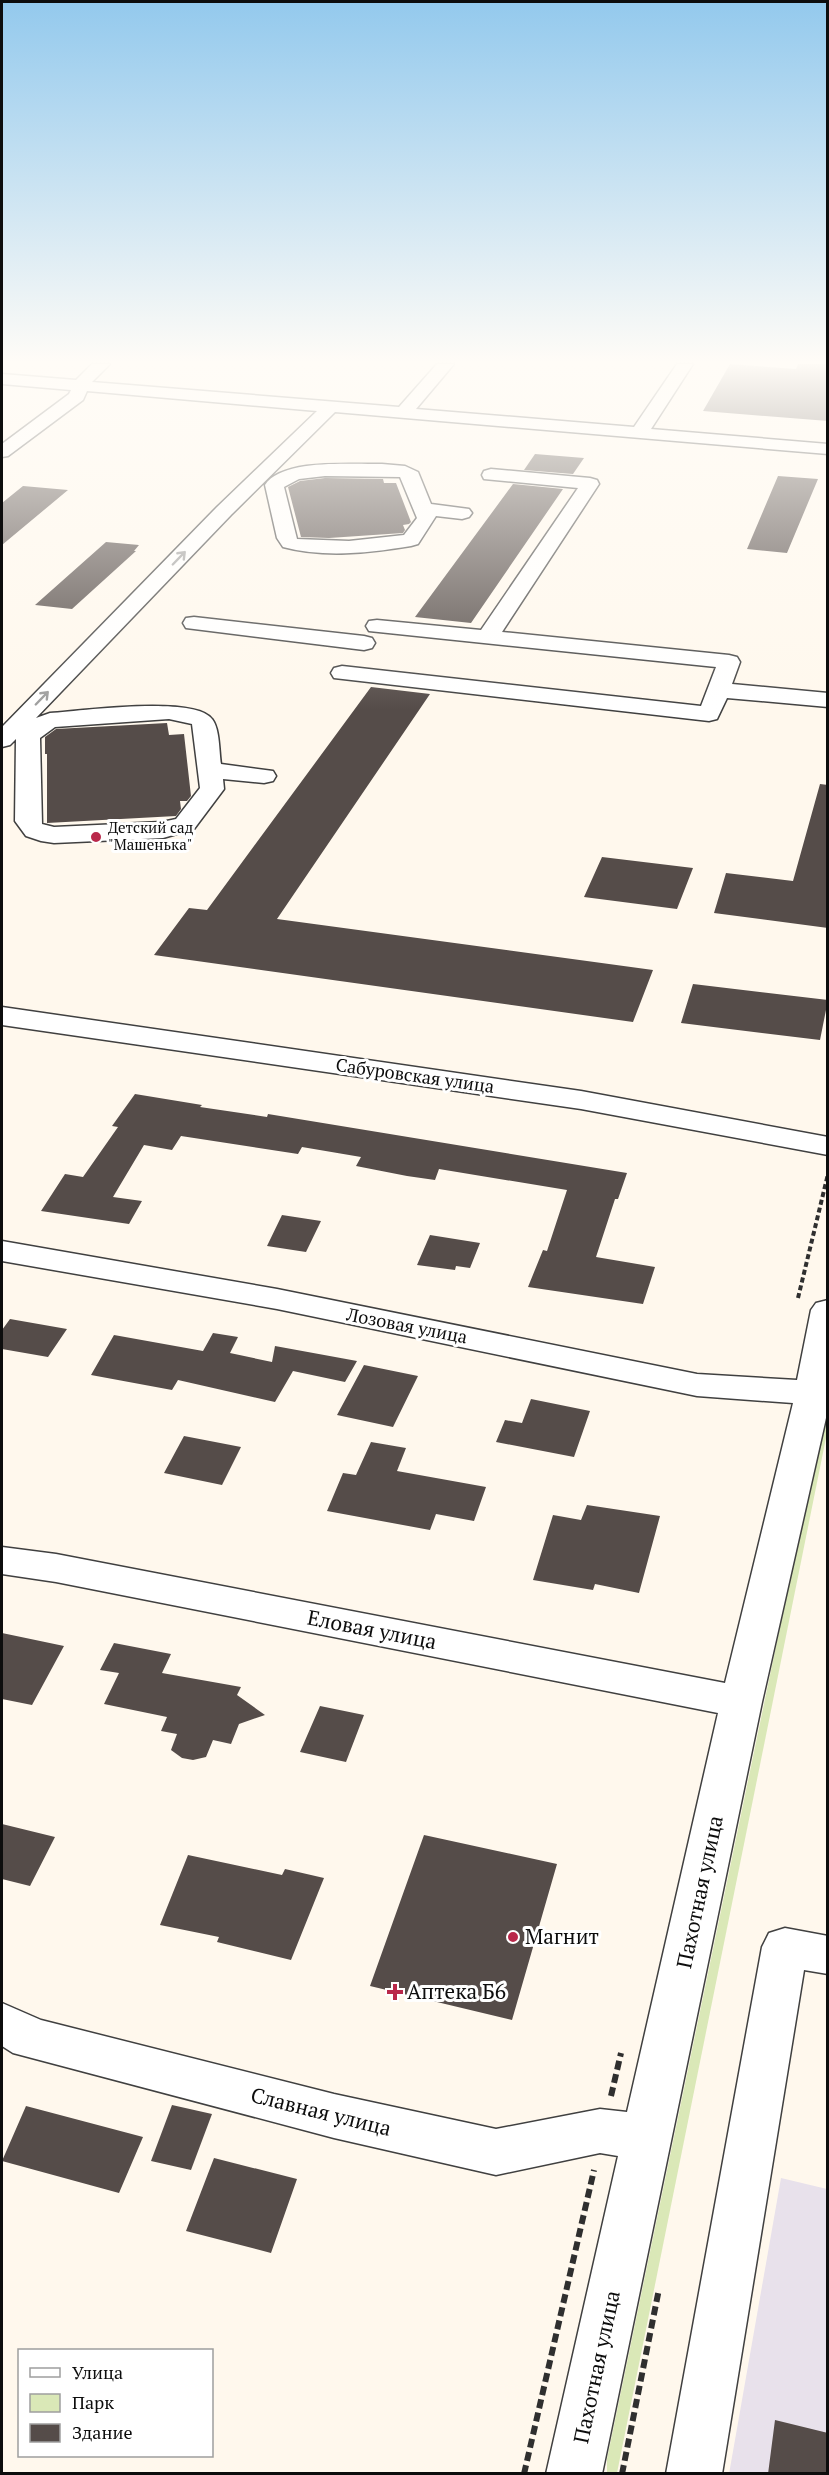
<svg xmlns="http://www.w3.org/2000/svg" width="829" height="2475" viewBox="0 0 829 2475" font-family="'PT Serif',serif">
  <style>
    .industrial { fill: #e8e1eb }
    .green { fill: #dae8b7 }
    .building { fill: #554c49 }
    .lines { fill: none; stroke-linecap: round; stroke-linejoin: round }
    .minor-casing { stroke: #404040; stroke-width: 3 }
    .path-far1 { stroke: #2f2f2f; stroke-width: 4; stroke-dasharray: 5 3; stroke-linecap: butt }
    .path { stroke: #2f2f2f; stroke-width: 6; stroke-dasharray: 9 4.5; stroke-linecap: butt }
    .minor { fill: #fff; fill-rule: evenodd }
    .oneway { stroke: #9e9e9e }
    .poi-dot { fill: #b9284a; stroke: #fff; stroke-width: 2 }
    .labels { text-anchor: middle; stroke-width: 6; stroke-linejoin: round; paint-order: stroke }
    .far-poi-label { font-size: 15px; fill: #0d0d0d; stroke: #fff; text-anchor: start }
    .street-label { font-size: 18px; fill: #0d0d0d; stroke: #fff }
    .near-street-label { font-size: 21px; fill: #0d0d0d; stroke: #fff }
    .near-poi-label { font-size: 21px; fill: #0d0d0d; stroke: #fff; text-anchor: start }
  </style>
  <rect width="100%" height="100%" fill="#fff8ed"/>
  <path class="industrial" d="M781 2178 827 2189V2473L729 2474Z"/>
  <path class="green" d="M827 1401V1433L617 2473H607V2459Z"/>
  <path class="building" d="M730 364 796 369 798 364H828V421L703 411Z
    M535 454 584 458 573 474 524 470Z
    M778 476 818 479 787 553 747 549Z
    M325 478 383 479 384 483H396L411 522 409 524 403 525 405 530 403 533 329 538 301 537 288 487 300 481Z
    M513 484 563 489 471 623 415 617Z
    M23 486 68 490 2 545V503Z
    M106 542 139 545 134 551H136L72 609 35 605Z
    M371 687 430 694 277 919 653 970 633 1022 154 955 189 908 207 910Z
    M167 723 169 735 184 734 191 796 187 801H180L181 809 176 816 47 823V754H45V737L56 729Z
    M820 784 828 785V928L714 913 726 873 793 881Z
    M602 857 693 868 677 909 584 897Z
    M693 984 828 1000 820 1040 681 1023Z
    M135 1094 202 1105 200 1107 267 1117 268 1114 627 1173 618 1199H615L596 1257 655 1267 643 1304 528 1287 543 1250 547 1251 567 1190 439 1169 435 1180 407 1176 356 1166 361 1157 302 1147 298 1154 181 1136 172 1150 144 1145 113 1197 142 1201 129 1224 41 1211 65 1174 83 1177 118 1127 112 1126Z
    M282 1215 321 1221 306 1252 267 1246Z
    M430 1235 480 1243 470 1268 456 1266 455 1270 417 1265Z
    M10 1319 67 1329 48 1357 2 1349V1330Z
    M213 1333 238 1337 230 1353 272 1362 275 1346 357 1361 345 1382 293 1371 275 1402 178 1380 172 1390 91 1375 114 1335 203 1351Z
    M364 1365 418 1376 393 1427 337 1415Z
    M531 1399 590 1411 574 1457 496 1442 505 1420 522 1423Z
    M184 1436 241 1447 222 1485 164 1473Z
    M371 1442 406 1448 397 1471 486 1487 474 1521 436 1514 430 1530 327 1511 343 1473 356 1475Z
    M587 1505 660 1516 639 1593 595 1584 593 1590 533 1580 553 1515 581 1520Z
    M2 1633 64 1646 32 1705 2 1699Z
    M114 1643 171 1654 162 1673 241 1687 237 1695 265 1715 239 1724 231 1744 213 1740 206 1757 193 1760 182 1758 171 1750 177 1734 161 1731 167 1717 104 1704 119 1673 100 1670Z
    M320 1706 364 1715 346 1762 300 1752Z
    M2 1824 55 1837 30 1886 2 1879Z
    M424 1835 557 1864 512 2020 370 1986Z
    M188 1855 282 1875 285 1869 324 1878 291 1960 217 1942 219 1937 160 1925Z
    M172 2105 212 2114 191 2170 151 2161Z
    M26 2106 143 2137 119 2193 2 2161Z
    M214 2158 297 2179 271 2253 186 2231Z
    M775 2420 828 2433V2474H768Z"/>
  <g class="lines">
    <defs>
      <path id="minor" d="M92 364H110L92 382 399 407 437 364H454L416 409 634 427 677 364H693L651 429 828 444V454L335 412 231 515 36 718 50 713C80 711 195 695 212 719 220 729 219 752 221 764L273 771 276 776 273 781 264 783 223 779 224 789 194 829 163 838 54 843 41 841 26 836 15 821 16 739 10 745 2 747V727L217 507 317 411 87 391 83 400 8 456 2 457V444L69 394 71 390 2 384V374L76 380ZM169 719 192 724 200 788 176 819 162 822 54 827 42 824 40 738 55 727Z
        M382 464 405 466 418 472 431 504 469 509 472 513 469 517 462 519 436 516 418 544 411 546C369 553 324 558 283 547L277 538 265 485C283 458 352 465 382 464ZM325 476 400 477 417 518 404 535 349 541 297 539 284 487 299 479Z
        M491 469 590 478 597 480 599 484 502 632 729 655 737 657 740 662 732 684 828 693V707L727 698 717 719 709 721 334 678 331 673 334 668 342 666 701 706 716 667 369 631 366 626 369 621 377 620 481 630 578 488 484 479 482 475 484 471Z
        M194 617 364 636 372 638 375 643 372 648 364 650 186 628 183 623 186 618Z
        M2 1007 581 1091 828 1137V1155L581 1109 2 1025Z
        M2 1241 277 1289 697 1374 797 1380 811 1310 816 1303 828 1300V1409L762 1702 602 2474H546L618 2156 600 2153 496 2175 334 2138 13 2053 2 2046V2003L41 2020 334 2094 496 2129 600 2109 627 2112 718 1713 56 1582 2 1574V1547L56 1554 725 1683 793 1403 697 1396 277 1309 2 1261Z
        M785 1928 828 1936V1974L804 1970 722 2474H666L762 1947 769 1933Z"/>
    </defs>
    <use href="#minor" class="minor-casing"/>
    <path class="path-far1" d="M798 1298 828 1174"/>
    <path class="path" d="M611 2096 621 2053
      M524 2474 594 2170
      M622 2474 659 2289"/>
    <use href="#minor" class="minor"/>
  </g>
  <defs><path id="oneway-shaft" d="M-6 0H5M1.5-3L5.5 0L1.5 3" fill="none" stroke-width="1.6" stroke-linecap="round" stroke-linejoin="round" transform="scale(1.5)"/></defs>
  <g class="oneway">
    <use href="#oneway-shaft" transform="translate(179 558) rotate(-46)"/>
    <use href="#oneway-shaft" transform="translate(42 698) rotate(-46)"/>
  </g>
  <linearGradient id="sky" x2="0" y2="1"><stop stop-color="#93c9ed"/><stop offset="0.51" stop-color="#fffcf7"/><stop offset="1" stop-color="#fffcf7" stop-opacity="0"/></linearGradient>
  <rect width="829" height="710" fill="url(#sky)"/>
  <g class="poi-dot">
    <circle cx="96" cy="837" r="6"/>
    <circle cx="513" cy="1937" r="6"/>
    <path d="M392 1983h6v6h6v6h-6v6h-6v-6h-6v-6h6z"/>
  </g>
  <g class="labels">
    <g class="far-poi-label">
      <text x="108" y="833">Детский сад<tspan x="108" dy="17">"Машенька"</tspan></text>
    </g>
    <g class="street-label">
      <text transform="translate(415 1076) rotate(8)" y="6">Сабуровская улица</text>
      <text transform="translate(407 1326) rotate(11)" y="6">Лозовая улица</text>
    </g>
    <g class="near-street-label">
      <text transform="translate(372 1630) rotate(11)" y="7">Еловая улица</text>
      <text transform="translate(700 1892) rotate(-78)" y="7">Пахотная улица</text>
      <text transform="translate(321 2112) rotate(14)" y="7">Славная улица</text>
      <text transform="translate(597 2367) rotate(-78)" y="7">Пахотная улица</text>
    </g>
    <g class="near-poi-label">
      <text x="525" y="1944">Магнит</text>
      <text x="407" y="1999">Аптека Б6</text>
    </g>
  </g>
  <rect width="829" height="2475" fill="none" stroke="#0d0d0d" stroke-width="6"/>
  <rect x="18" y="2349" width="195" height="108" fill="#ffffff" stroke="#9e9e9e" stroke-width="1.5"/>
  <rect x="30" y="2368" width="30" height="9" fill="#ffffff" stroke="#9e9e9e" stroke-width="1.5"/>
  <text x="72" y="2379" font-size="18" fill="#0d0d0d">Улица</text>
  <rect x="30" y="2394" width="30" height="18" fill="#dae8b7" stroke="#9e9e9e" stroke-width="1.5"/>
  <text x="72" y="2409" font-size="18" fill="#0d0d0d">Парк</text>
  <rect x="30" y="2424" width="30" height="18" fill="#554c49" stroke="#9e9e9e" stroke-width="1.5"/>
  <text x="72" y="2439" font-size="18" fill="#0d0d0d">Здание</text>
</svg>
